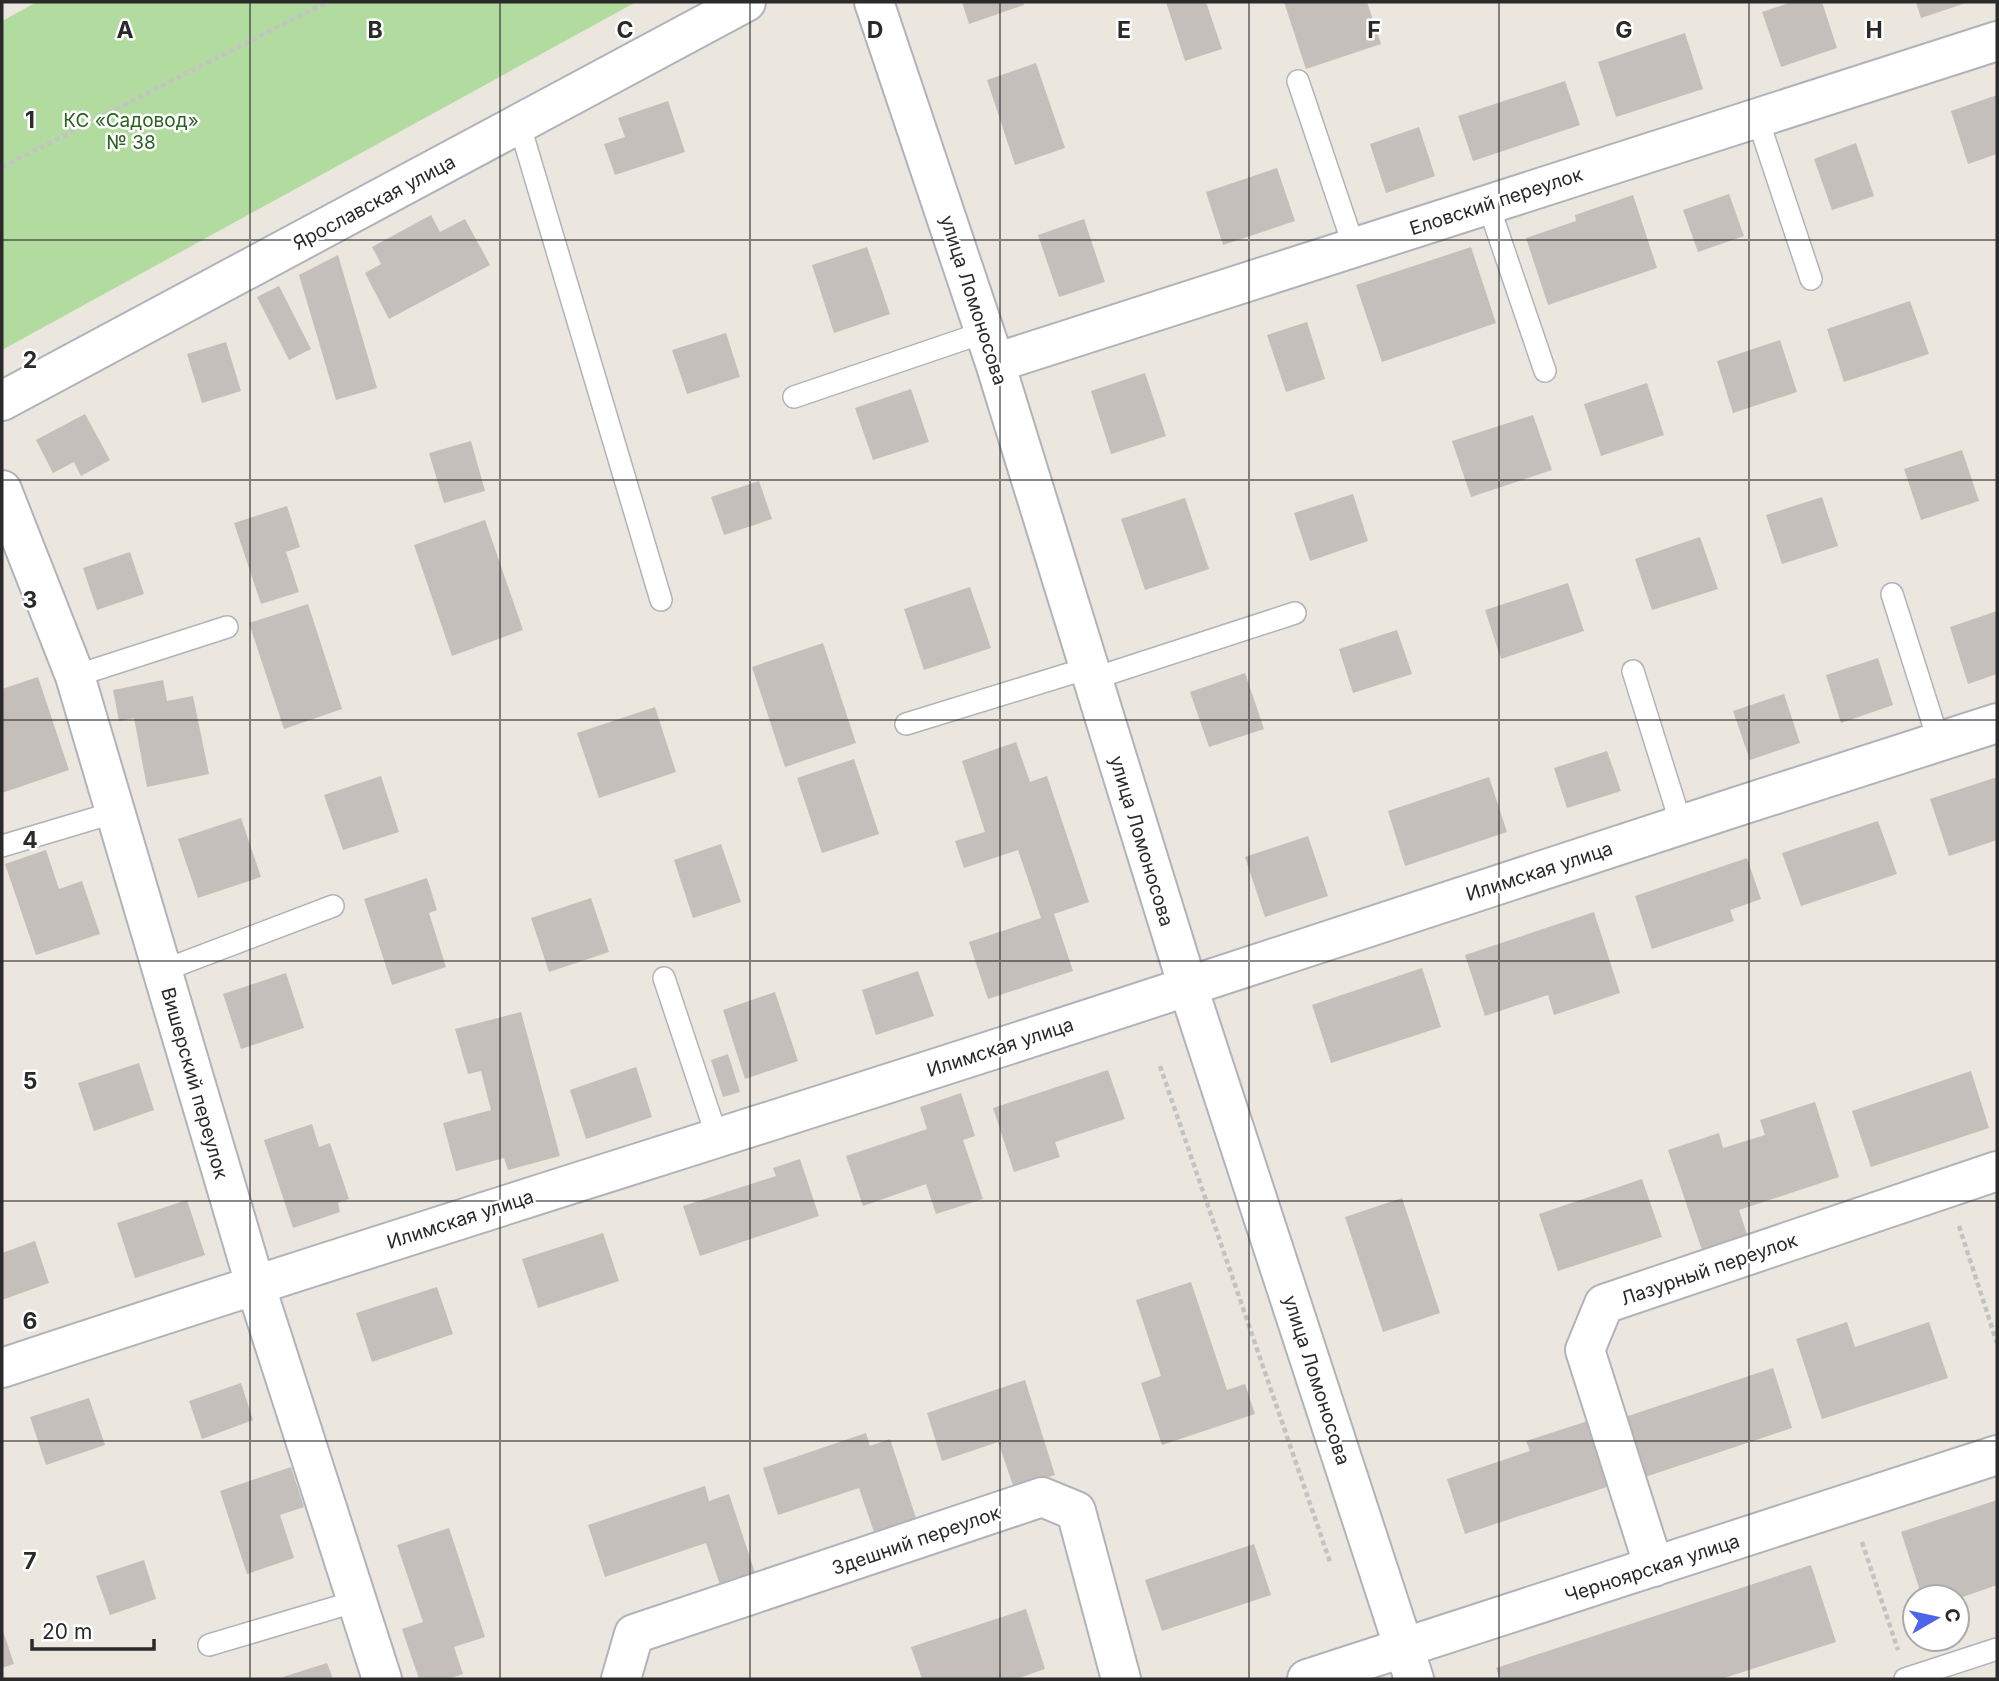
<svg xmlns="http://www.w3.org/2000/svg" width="1999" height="1681" viewBox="0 0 1999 1681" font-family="Inter,sans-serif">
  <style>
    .green { fill: #b2dc9f }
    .building { fill: #c4bfba }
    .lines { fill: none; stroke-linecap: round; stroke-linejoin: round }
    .service-casing { stroke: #b1b3bc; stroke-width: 24 }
    .minor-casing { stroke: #b1b3bc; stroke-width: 42 }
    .path { stroke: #c3c3c3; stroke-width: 4.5; stroke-dasharray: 5 3.5; stroke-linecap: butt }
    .service { stroke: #fff; stroke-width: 21 }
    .minor { stroke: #fff; stroke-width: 38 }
    .grid { fill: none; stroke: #2a2a2a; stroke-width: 2; stroke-opacity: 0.55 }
    .labels { text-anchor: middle; stroke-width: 5; stroke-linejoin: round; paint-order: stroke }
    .park-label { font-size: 19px; fill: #2c6121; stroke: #fff }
    .street-label { font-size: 19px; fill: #2a2a2a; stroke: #fff }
    .grid-label { font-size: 23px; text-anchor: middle; font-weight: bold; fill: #2a2a2a; stroke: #fff; stroke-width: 5; stroke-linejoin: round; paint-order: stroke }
  </style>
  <rect width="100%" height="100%" fill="#ebe6de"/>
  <path class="green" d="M37 2H636L2 350V21Z"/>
  <path class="building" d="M962 2H1023L1024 5 969 24Z
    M1166 2H1206L1222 49 1185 61Z
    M1284 2H1367L1381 44 1306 69Z
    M1792 2H1822L1837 48 1781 67 1762 12Z
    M1916 2H1969L1921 18Z
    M1685 33 1703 89 1616 117 1598 62Z
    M1036 63 1065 148 1015 165 987 80Z
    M1565 81 1580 125 1473 161 1458 116Z
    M1997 95V154L1968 164 1951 111Z
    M668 101 685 152 615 175 604 144 625 137 618 118Z
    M1419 127 1435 176 1386 193 1370 144Z
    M1856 143 1874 196 1832 210 1814 159Z
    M1277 168 1295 221 1223 245 1206 192Z
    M1729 194 1744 236 1698 252 1683 210Z
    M1633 195 1657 268 1548 305 1526 238 1576 221 1575 215Z
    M431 215 440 232 465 219 490 265 389 319 365 273 381 264 372 247Z
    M1084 219 1105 282 1059 297 1038 235Z
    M867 247 890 314 834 333 812 265Z
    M1471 247 1496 323 1382 362 1356 285Z
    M338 255 377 388 336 400 299 275Z
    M279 286 311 349 289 360 257 297Z
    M1910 301 1929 354 1844 382 1827 329Z
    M1307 322 1325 379 1286 392 1267 335Z
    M726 333 740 377 687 394 672 350Z
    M1780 340 1797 392 1733 413 1717 361Z
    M226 342 241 391 202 403 187 354Z
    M1145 373 1166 436 1111 454 1091 391Z
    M1647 383 1664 435 1601 456 1584 404Z
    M911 389 929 442 873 460 855 408Z
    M85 414 110 460 81 476 74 462 53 473 36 440Z
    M1533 415 1552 470 1471 497 1452 441Z
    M471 441 485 491 444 503 429 453Z
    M1962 450 1979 501 1921 520 1904 469Z
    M759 481 772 519 724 535 711 497Z
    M1353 494 1368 541 1310 561 1294 513Z
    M1822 497 1838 546 1782 564 1766 515Z
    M1185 498 1209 569 1145 590 1121 519Z
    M287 506 300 547 286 552 299 592 261 604 234 523Z
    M485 520 523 630 452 656 414 545Z
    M1700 537 1718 589 1652 610 1635 559Z
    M130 552 144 594 97 610 83 568Z
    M1568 583 1584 631 1501 659 1485 610Z
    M970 587 991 648 924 670 904 609Z
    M308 604 342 709 284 729 249 623Z
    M1997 611V674L1968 684 1950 627Z
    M1397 630 1412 674 1353 693 1339 649Z
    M823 643 856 743 785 767 752 667Z
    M1878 658 1893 705 1841 723 1826 675Z
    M1245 673 1264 729 1209 747 1190 692Z
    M38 677 69 770 2 793V689Z
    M163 680 167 701 193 696 209 774 147 787 134 718 119 721 113 690Z
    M1784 694 1800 743 1750 760 1733 711Z
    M655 707 676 772 599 798 577 733Z
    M1016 742 1030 782 1047 776 1089 902 1054 914 1073 971 988 999 969 942 1041 918 1018 850 964 868 955 841 985 832 962 761Z
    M1607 751 1621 791 1567 808 1554 768Z
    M854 759 879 834 822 853 797 778Z
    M381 776 399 832 343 850 324 795Z
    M1489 777 1507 832 1405 866 1388 811Z
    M1997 777V840L1949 856 1930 799Z
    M241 818 261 877 198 898 178 839Z
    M1878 821 1897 874 1801 906 1782 853Z
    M1308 836 1328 896 1265 917 1245 857Z
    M721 844 741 902 693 918 674 860Z
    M46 850 59 889 82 881 100 934 36 955 5 864Z
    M1747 858 1761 899 1730 910 1734 921 1652 949 1635 896Z
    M427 878 437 910 429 913 446 967 392 985 364 899Z
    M591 898 609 952 549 972 531 918Z
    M1594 912 1620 993 1554 1015 1548 995 1485 1016 1465 955Z
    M1422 968 1441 1027 1331 1063 1312 1005Z
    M918 971 934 1016 876 1035 862 990Z
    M286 973 304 1028 241 1049 223 994Z
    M775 992 798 1061 745 1079 723 1010Z
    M521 1012 560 1156 508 1170 504 1158 456 1171 443 1123 491 1110 481 1071 468 1074 455 1029Z
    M728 1054 740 1092 723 1097 711 1060Z
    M139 1063 154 1110 94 1131 78 1083Z
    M636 1067 652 1117 586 1139 570 1090Z
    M1108 1070 1125 1119 1055 1142 1060 1157 1014 1172 993 1108Z
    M1971 1071 1989 1128 1871 1167 1852 1111Z
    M961 1093 975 1136 963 1140 983 1199 936 1214 926 1184 863 1206 846 1156 927 1129 920 1107Z
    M1815 1102 1839 1177 1739 1210 1749 1241 1704 1256 1668 1150 1719 1133 1723 1148 1765 1135 1760 1120Z
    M312 1124 319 1147 330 1143 349 1199 338 1203 340 1212 293 1228 264 1140Z
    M800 1159 819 1216 700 1256 683 1206 776 1176 773 1168Z
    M1642 1179 1662 1237 1558 1271 1539 1214Z
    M1402 1198 1440 1313 1383 1332 1345 1217Z
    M187 1200 205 1255 135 1278 117 1223Z
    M603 1233 619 1281 538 1308 522 1259Z
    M35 1241 49 1283 2 1300V1253Z
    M1191 1282 1227 1390 1245 1384 1255 1414 1162 1445 1141 1383 1161 1376 1136 1300Z
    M437 1287 453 1334 372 1362 356 1313Z
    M1847 1322 1855 1347 1929 1322 1948 1378 1822 1419 1796 1339Z
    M1773 1368 1792 1428 1645 1477 1625 1417Z
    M1025 1380 1055 1475 1014 1488 998 1442 942 1461 927 1413Z
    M241 1383 253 1420 202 1439 189 1401Z
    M89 1398 105 1445 46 1465 30 1417Z
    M1591 1420 1613 1485 1465 1534 1447 1479 1530 1451 1526 1441Z
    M866 1433 870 1446 890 1439 917 1521 875 1535 859 1488 778 1515 763 1468Z
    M291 1467 304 1507 280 1515 294 1558 247 1574 220 1491Z
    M705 1486 709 1501 729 1494 756 1576 721 1588 706 1543 605 1577 588 1525Z
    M1997 1500V1585L1957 1599 1922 1597 1901 1532Z
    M449 1528 485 1637 454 1647 463 1674 448 1679H419L402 1629 423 1622 397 1545Z
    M1254 1544 1271 1595 1162 1631 1145 1580Z
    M144 1560 156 1599 110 1615 96 1576Z
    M1811 1565 1836 1642 1721 1679H1500L1496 1668Z
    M1026 1609 1045 1669 1016 1679H922L911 1647Z
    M2 1628 14 1664 2 1668Z
    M327 1663 333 1679H284L283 1677Z"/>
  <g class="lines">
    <defs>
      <path id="service" d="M1298 81 1354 247
        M1757 117 1811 279
        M519 123 661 600
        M1488 204 1545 371
        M794 397 985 332
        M1892 594 1939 742
        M1633 671 1681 824
        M75 676 227 627
        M1092 679 1295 613
        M906 724 1088 668
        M2 846 116 812
        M162 971 333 906
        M664 978 717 1137
        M209 1645 357 1601
        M1905 1679 1997 1649"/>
      <path id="minor" d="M874 2 995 363 1188 987 1414 1679
        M995 363 1997 41
        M2 401 746 2
        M2 490 75 676 255 1284 382 1679
        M2 1368C395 1237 792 1117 1186 987 1456 899 1726 809 1997 723
        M1654 1567 1585 1350 1604 1304 1997 1171
        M621 1679 634 1634 1042 1497 1076 1511 1121 1679
        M1307 1679 1997 1455"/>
    </defs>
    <use href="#service" class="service-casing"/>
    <use href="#minor" class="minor-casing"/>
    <path class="path" d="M2 167 327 2
      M1160 1066 1330 1562
      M1959 1226 1997 1343
      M1862 1542 1898 1650"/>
    <use href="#service" class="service"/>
    <use href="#minor" class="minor"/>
  </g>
  <path class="grid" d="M250 2V1679M500 2V1679M750 2V1679M1000 2V1679M1249 2V1679M1499 2V1679M1749 2V1679M2 240H1997M2 480H1997M2 720H1997M2 961H1997M2 1201H1997M2 1441H1997"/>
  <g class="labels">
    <g class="park-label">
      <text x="131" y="127">КС «Садовод»<tspan x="131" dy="22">№ 38</tspan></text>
    </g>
    <g class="street-label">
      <text transform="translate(1496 201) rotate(-18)" y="7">Еловский переулок</text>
      <text transform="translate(374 202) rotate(-28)" y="7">Ярославская улица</text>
      <text transform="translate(974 300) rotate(72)" y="7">улица Ломоносова</text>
      <text transform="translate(1142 841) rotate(73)" y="7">улица Ломоносова</text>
      <text transform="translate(1539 871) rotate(-18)" y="7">Илимская улица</text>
      <text transform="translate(1000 1047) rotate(-18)" y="7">Илимская улица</text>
      <text transform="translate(195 1083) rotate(74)" y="7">Вишерский переулок</text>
      <text transform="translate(460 1219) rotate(-18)" y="7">Илимская улица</text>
      <text transform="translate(1709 1269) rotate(-19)" y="7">Лазурный переулок</text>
      <text transform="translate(1317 1380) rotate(72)" y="7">улица Ломоносова</text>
      <text transform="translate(916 1540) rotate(-19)" y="7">Здешний переулок</text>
      <text transform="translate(1652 1568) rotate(-18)" y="7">Черноярская улица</text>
    </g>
  </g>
  <g class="grid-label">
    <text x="125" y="38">A</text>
    <text x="375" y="38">B</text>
    <text x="625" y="38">C</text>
    <text x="875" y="38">D</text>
    <text x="1124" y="38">E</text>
    <text x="1374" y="38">F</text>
    <text x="1624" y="38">G</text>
    <text x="1874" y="38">H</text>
    <text x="30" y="128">1</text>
    <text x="30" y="368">2</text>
    <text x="30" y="608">3</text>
    <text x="30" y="848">4</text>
    <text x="30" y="1089">5</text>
    <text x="30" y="1329">6</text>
    <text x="30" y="1569">7</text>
  </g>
  <rect width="1999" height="1681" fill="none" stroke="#2a2a2a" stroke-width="7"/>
  <g transform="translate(1936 1618) rotate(81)"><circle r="33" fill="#ffffff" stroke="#aaaaaa" stroke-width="2"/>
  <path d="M0-5L12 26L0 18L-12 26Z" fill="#4d65e9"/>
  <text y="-10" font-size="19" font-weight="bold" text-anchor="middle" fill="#2a2a2a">С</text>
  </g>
  <path d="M32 1639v10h122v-10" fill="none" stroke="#2a2a2a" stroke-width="3.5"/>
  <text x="42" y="1639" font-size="21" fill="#2a2a2a" stroke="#ffffff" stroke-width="5" paint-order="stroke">20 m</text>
</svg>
